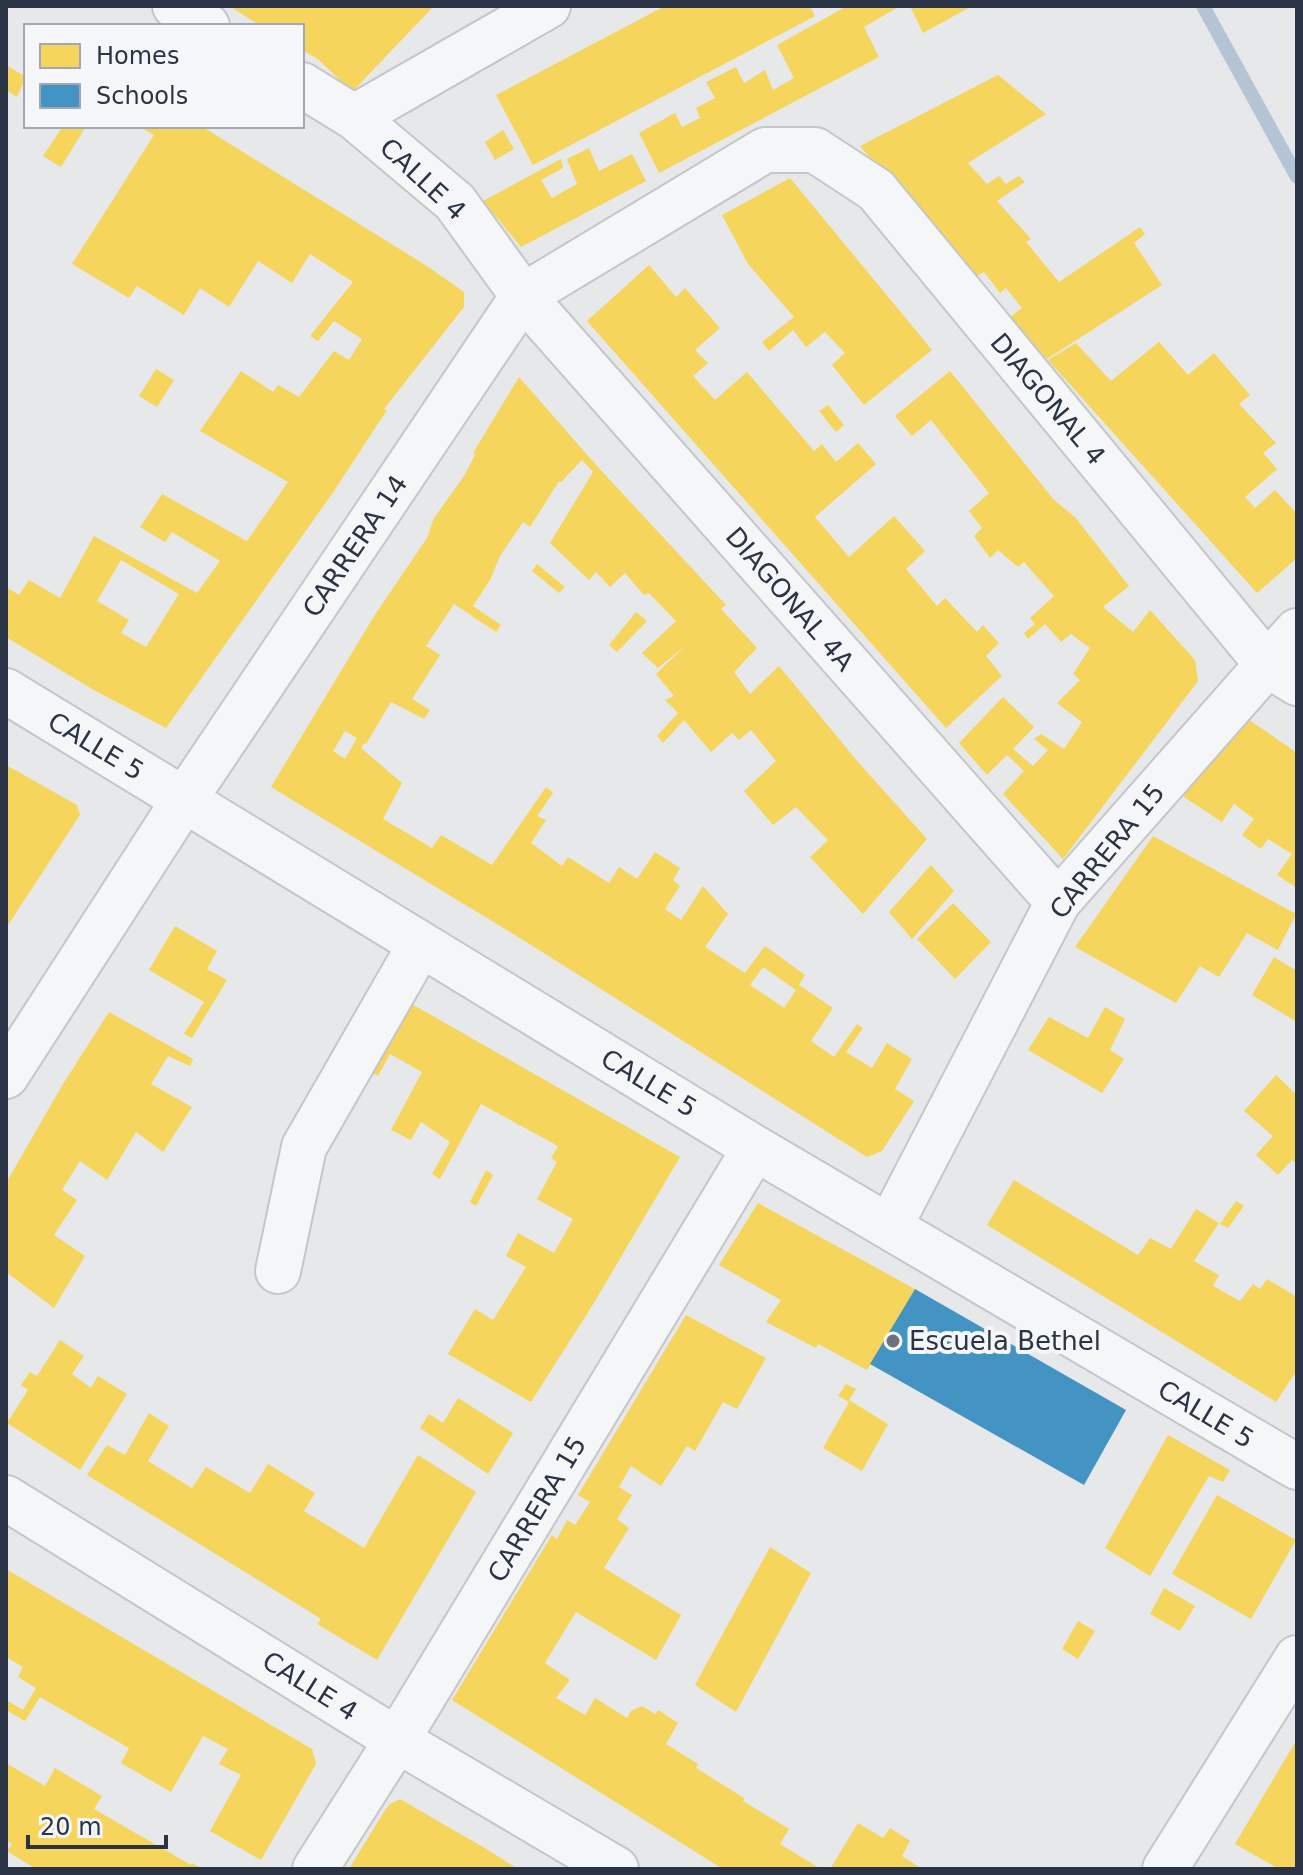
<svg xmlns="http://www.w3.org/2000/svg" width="1303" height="1875" viewBox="0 0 1303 1875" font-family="'DejaVu Sans',sans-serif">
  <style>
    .homes { fill: #f6d55c; fill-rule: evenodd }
    .schools { fill: #4393c3 }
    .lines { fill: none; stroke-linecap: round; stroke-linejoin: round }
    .stream { stroke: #b4c4d5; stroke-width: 14 }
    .minor-casing { stroke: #c4c6c8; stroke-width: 48 }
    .minor { stroke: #f5f6f7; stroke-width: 44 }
    .poi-dot { fill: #6c737f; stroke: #f4f6f9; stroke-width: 3 }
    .labels { text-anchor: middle; stroke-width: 8; stroke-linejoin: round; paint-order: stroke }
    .street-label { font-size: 26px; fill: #2b3445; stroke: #f4f6f9 }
    .poi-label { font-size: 26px; fill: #2b3445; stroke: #f4f6f9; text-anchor: start }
  </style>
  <rect width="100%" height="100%" fill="#e6e8ea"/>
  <path class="homes" d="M229 6H434L352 92 318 59 302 50V26H261Z
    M665 6H810L815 16 533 165 496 95Z
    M847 6H900L864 27 879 57 659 173 639 133 675 113 682 127 700 118 696 108 715 98 706 82 736 67 744 83 765 70 773 90 794 78 777 45Z
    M910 6H972L923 33Z
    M6 65 26 77 17 97 6 90Z
    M998 75 1046 114 968 163 987 184 999 176 1006 184 1019 176 1025 182 997 201 1031 239 1026 242 1059 282 1140 227 1145 234 1134 243 1162 285 1047 359 1010 317 1022 308 1006 288 1000 293 984 272 973 278 860 146Z
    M63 126H86L61 167 43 156Z
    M138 126H201L427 266 464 292V307L384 409 387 410 334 491 166 728 92 689 6 637V587L19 595 29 580 60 598 94 536 197 593 220 561 172 532 165 542 140 527 162 494 247 541 288 482 200 431 241 371 273 392 278 385 299 397 334 351 349 360 362 339 334 321 318 341 310 336 353 282 310 254 292 283 258 261 229 307 200 288 184 315 137 286 129 298 72 264 154 135ZM121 560 179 594 146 647 121 633 129 620 97 601Z
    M503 130 514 149 495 160 485 142Z
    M589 148 599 171 632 154 646 181 521 247 483 201 561 159 563 168 541 180 552 198 577 184 567 159Z
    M790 178 932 350 864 405 832 365 845 353 825 332 806 347 793 330 769 351 762 342 794 317 748 264 722 215Z
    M649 265 676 297 685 288 720 328 695 350 708 363 693 376 715 400 747 372 814 451 822 444 836 462 858 443 876 464 815 517 849 557 894 516 925 551 906 569 937 606 945 598 977 632 983 625 999 643 986 656 1002 676 946 728 587 321Z
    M1159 342 1188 375 1214 353 1250 395 1239 404 1276 443 1263 453 1277 469 1245 497 1255 508 1275 490 1297 514V558L1257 593 1048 360 1076 343 1111 381Z
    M156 369 174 380 157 407 139 396Z
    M950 371 1054 500 1075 517 1129 586 1103 607 1133 632 1150 610 1195 660 1198 681 1063 859 1003 794 1024 771 1007 755 987 775 959 743 1003 697 1034 727 1013 749 1033 766 1048 750 1034 739 1041 734 1064 749 1082 722 1057 703 1080 680 1073 674 1090 648 1071 634 1061 642 1045 624 1028 639 1024 633 1035 624 1030 618 1054 596 1024 562 1018 567 998 550 990 558 974 536 982 528 969 511 989 493 931 420 912 436 895 416Z
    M519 377 597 466 726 605 721 609 757 648 734 672 750 694 779 666 858 762 927 839 863 914 810 857 828 840 796 807 773 825 744 791 776 761 751 730 739 740 732 733 711 752 684 720 663 743 657 736 678 713 665 700 674 696 656 674 685 646 658 668 642 653 676 621 649 593 644 595 625 573 610 587 596 572 589 580 550 543 593 472 582 460 561 482 559 481 530 527 523 522 500 556 490 580 473 606 501 625 496 632 454 604 426 646 440 655 412 699 430 710 424 719 391 702 366 744 364 743 361 748 402 783 383 819 432 848 441 835 492 865 546 787 553 793 537 816 546 820 531 843 562 866 568 857 609 883 619 867 637 879 655 852 680 868 673 880 680 886 665 909 681 920 703 886 728 914 705 947 745 973 765 946 805 975 799 985 833 1008 811 1041 834 1057 857 1024 863 1028 846 1052 872 1068 887 1043 912 1059 895 1089 914 1101 882 1151 867 1157 528 943 271 787 376 613 427 538 434 518 464 476 475 455 473 453ZM345 731 357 738 345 759 333 751ZM763 967 796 990 784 1008 750 985Z
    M828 405 844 425 836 432 819 411Z
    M537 564 565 587 559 593 532 571Z
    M636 612 647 621 617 652 609 645Z
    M1238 712 1297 753V888L1277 875 1292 854 1268 839 1261 849 1242 835 1254 819 1234 804 1222 822 1181 795Z
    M6 765 77 805 80 815 6 928Z
    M1153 836 1296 914 1278 950 1247 933 1219 977 1200 966 1176 1003 1075 947Z
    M931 865 954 891 912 939 889 912Z
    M953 903 991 942 955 979 917 939Z
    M175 926 217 951 207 969 227 980 192 1038 184 1034 204 1002 149 970Z
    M1274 957 1297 971V1022L1252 995Z
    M410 1003 680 1157 592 1306 531 1402 448 1354 475 1309 493 1320 526 1267 506 1256 518 1233 554 1253 573 1219 537 1199 557 1162 551 1158 558 1146 481 1104 440 1179 432 1174 450 1142 421 1122 411 1140 391 1130 422 1072 390 1054 378 1076 371 1072Z
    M1105 1007 1125 1019 1110 1050 1124 1059 1102 1093 1028 1050 1049 1017 1088 1038Z
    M109 1012 193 1059 190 1066 168 1056 151 1084 192 1107 163 1152 136 1132 107 1180 80 1161 62 1190 77 1200 54 1235 85 1256 54 1308 6 1272V1183L63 1084Z
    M1276 1075 1297 1095V1164L1292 1160 1278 1175 1256 1155 1273 1136 1244 1111Z
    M486 1170 493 1175 476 1206 470 1202Z
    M1014 1180 1138 1255 1150 1238 1171 1249 1196 1209 1219 1223 1194 1261 1219 1275 1213 1286 1240 1301 1253 1284 1260 1289 1267 1279 1297 1297V1370L1276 1402 987 1225Z
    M1236 1201 1244 1206 1228 1228 1220 1224Z
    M758 1203 915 1289 867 1370 818 1344 816 1348 766 1322 781 1300 719 1265Z
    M686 1315 766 1358 737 1409 723 1402 695 1451 687 1446 661 1486 631 1466 619 1487 632 1495 617 1519 629 1528 604 1568 681 1615 656 1660 576 1612 545 1663 570 1680 556 1698 585 1715 595 1698 627 1718 631 1711 642 1706 655 1714 658 1710 678 1723 666 1744 698 1764 696 1768 744 1798 743 1801 789 1829 780 1844 821 1869H723L452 1700 552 1535 557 1539 567 1520 575 1525 590 1502 578 1495Z
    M60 1340 84 1356 72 1374 91 1388 98 1376 127 1394 80 1470 7 1423 28 1390 21 1385 30 1372 37 1376Z
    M846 1384 856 1389 849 1400 888 1424 862 1471 823 1448 849 1402 838 1396Z
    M458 1398 513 1433 488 1474 420 1428 429 1414 443 1423Z
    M149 1413 169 1426 148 1461 192 1488 206 1467 250 1493 268 1464 315 1493 304 1511 364 1548 418 1455 476 1492 377 1660 317 1624 321 1619 307 1610 87 1475 107 1445 125 1455Z
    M1168 1435 1230 1470 1223 1482 1209 1476 1150 1576 1105 1548Z
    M1217 1495 1296 1540 1251 1619 1172 1574Z
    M770 1547 811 1573 736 1712 695 1685Z
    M6 1569 312 1749 316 1764 261 1860 210 1831 241 1775 219 1764 228 1749 203 1736 171 1792 121 1763 129 1748 40 1697 25 1721 6 1710V1700L23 1710 36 1688 18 1677 23 1667 6 1657Z
    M1164 1588 1195 1606 1180 1631 1150 1614Z
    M1078 1621 1095 1631 1078 1659 1062 1649Z
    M1297 1739V1869H1279L1235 1844Z
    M6 1763 45 1786 55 1768 102 1796 94 1809 191 1865 192 1863 203 1869H36L7 1851 12 1844 6 1840Z
    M400 1799 488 1850 518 1869H349L385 1810 390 1804Z
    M858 1823 883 1838 890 1828 910 1841 902 1856 922 1869H830Z"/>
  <path class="schools" d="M915 1289 1126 1410 1084 1485 870 1364Z"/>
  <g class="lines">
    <path class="stream" d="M1203 6 1297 177"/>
    <defs>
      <path id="minor" d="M175 6 207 26
        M302 85 354 117 455 202 523 296 1058 902
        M354 117 548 6
        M6 691 755 1148 1297 1467
        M6 1076 184 800 523 296 765 150H815L876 190 1267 664 1297 683
        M890 1226 1058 902 1297 631
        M278 1271 304 1147 420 945
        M6 1498 397 1740 616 1869
        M315 1869 397 1740 755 1148
        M1165 1869 1297 1658"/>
    </defs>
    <use href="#minor" class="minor-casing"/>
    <use href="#minor" class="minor"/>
  </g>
  <circle class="poi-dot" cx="893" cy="1341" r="8"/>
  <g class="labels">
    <g class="street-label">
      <text transform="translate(423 179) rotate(43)" y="9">CALLE 4</text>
      <text transform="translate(1048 399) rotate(50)" y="9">DIAGONAL 4</text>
      <text transform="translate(355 546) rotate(-56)" y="9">CARRERA 14</text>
      <text transform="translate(790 599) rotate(49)" y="9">DIAGONAL 4A</text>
      <text transform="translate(96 746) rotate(31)" y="9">CALLE 5</text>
      <text transform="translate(1107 851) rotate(-51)" y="9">CARRERA 15</text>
      <text transform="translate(649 1083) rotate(31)" y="9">CALLE 5</text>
      <text transform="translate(1206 1414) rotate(31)" y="9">CALLE 5</text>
      <text transform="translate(537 1509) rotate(-59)" y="9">CARRERA 15</text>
      <text transform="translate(310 1686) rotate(32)" y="9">CALLE 4</text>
    </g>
    <g class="poi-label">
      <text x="909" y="1350">Escuela Bethel</text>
    </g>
  </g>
  <rect width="1303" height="1875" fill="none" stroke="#2b3445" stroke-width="16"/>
  <rect x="24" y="24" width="280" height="104" fill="#f4f6f9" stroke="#a4a8b1" stroke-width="2"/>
  <rect x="40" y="44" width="40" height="24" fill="#f6d55c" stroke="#a4a8b1" stroke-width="2"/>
  <text x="96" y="64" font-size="24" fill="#2b3445">Homes</text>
  <rect x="40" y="84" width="40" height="24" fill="#4393c3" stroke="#a4a8b1" stroke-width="2"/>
  <text x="96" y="104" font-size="24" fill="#2b3445">Schools</text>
  <path d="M28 1835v12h138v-12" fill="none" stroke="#2b3445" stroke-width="4"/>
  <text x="40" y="1835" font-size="24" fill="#2b3445" stroke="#f4f6f9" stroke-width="6" paint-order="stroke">20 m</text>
</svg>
